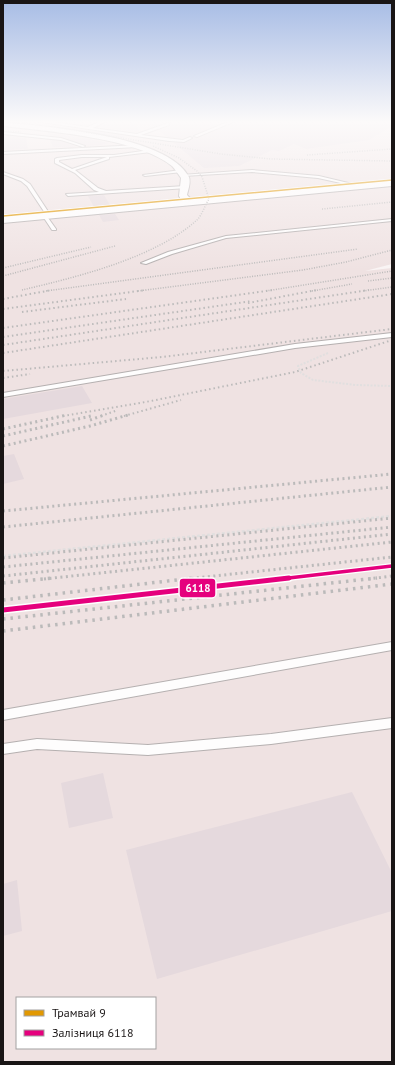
<svg xmlns="http://www.w3.org/2000/svg" width="395" height="1065" viewBox="0 0 395 1065" font-family="'PT Sans',sans-serif">
  <style>
    .built { fill: #efe2e2; fill-rule: evenodd }
    .building { fill: #e5d9dd }
    .lines { fill: none; stroke-linecap: round; stroke-linejoin: round }
    .lane-casing { stroke: #b5b0b0; stroke-width: 2 }
    .street-casing { stroke: #b5b0b0; stroke-width: 2 }
    .secondary-casing { stroke: #b5b0b0; stroke-width: 2 }
    .path-far1 { stroke: #e1dfdf; stroke-width: 2; stroke-dasharray: 2 1.5; stroke-linecap: butt }
    .path { stroke: #e1dfdf; stroke-width: 2.5; stroke-dasharray: 3 2; stroke-linecap: butt }
    .lane { fill: #fefdfd; fill-rule: evenodd }
    .street { fill: #fefdfd; fill-rule: evenodd }
    .secondary { fill: #fefdfd; fill-rule: evenodd }
    .rail-far3 { stroke: #bbbaba; stroke-width: 1.5; stroke-dasharray: 1 1.5; stroke-linecap: butt }
    .rail-far2 { stroke: #bbbaba; stroke-width: 2; stroke-dasharray: 1.5 3; stroke-linecap: butt }
    .rail-far1 { stroke: #bbbaba; stroke-width: 3; stroke-dasharray: 2 3.5; stroke-linecap: butt }
    .rail { stroke: #bbbaba; stroke-width: 3.5; stroke-dasharray: 2.5 5; stroke-linecap: butt }
    .rail-1-far1-casing { stroke: #fff; stroke-width: 6 }
    .rail-1-casing { stroke: #fff; stroke-width: 8 }
    .rail-1-far1 { stroke: #e5007d; stroke-width: 3.5 }
    .rail-1 { stroke: #e5007d; stroke-width: 5 }
    .tram-1-casing { stroke: #fff; stroke-width: 3 }
    .tram-1 { stroke: #e19802; stroke-width: 1.5 }
    .line-badge { stroke: #fff; stroke-width: 1.5 }
    .badge-label { font-size: 11px; text-anchor: middle; font-weight: bold; fill: #fff }
  </style>
  <rect width="100%" height="100%" fill="#f9f4f4"/>
  <path class="built" d="M3 121H392V264L365 271 392 268V1062H3ZM17 998H155V1048H17Z"/>
  <path class="building" d="M59 121H97L88 125Z
    M107 121H132L140 131 136 132 98 127Z
    M148 121H225L193 135V137L189 136 183 138 167 137 158 130 170 126V124L169 122 154 127Z
    M234 121H392V126L369 140 306 149 294 144 279 151 272 150 239 166 204 168 174 143H185L193 139V137L198 138 234 123Z
    M45 124 126 136 121 138Z
    M48 133 91 139 109 143 101 145 86 146 61 137 49 135Z
    M10 136 26 138 28 149 3 150V137Z
    M50 140 61 141 77 147H53Z
    M104 195 110 205 94 207 88 196Z
    M115 214 119 220 103 222 99 215Z
    M82 386 92 403 3 419V399Z
    M14 454 24 479 3 484V456Z
    M103 773 113 818 69 828 61 783Z
    M352 792 392 873V911L157 979 126 850Z
    M17 880 22 931 3 936V884Z"/>
  <g class="lines">
    <defs>
      <path id="lane" d="M46 121 88 127 101 121H106L93 128 137 134 168 123 169 125 141 135 183 140 190 137 192 138 184 142 169 141 35 121Z
        M230 121 233 122 197 137 194 136Z
        M3 132 61 138 85 146 83 147 61 140 3 134Z
        M139 145 138 147 3 154V152Z
        M150 150 151 152 109 157V159L75 170 98 188 106 191 185 186 187 188 68 196 66 194 99 192 94 190 75 173 55 163V159L57 158 82 155H114ZM82 157H107L72 169 59 162V160Z
        M181 170 182 172 145 176 143 175Z
        M252 170 319 176 361 186 359 187 318 178 252 172 183 176 181 175Z
        M3 172 23 179 30 184 51 216H47L27 186 21 181 3 174Z
        M42 215H46L56 229V230H52Z
        M392 219V221L226 238 172 254 146 264 141 263 168 252 226 236Z
        M392 333V337L295 348 3 397V393L295 344Z
        M392 642V650L3 720V710Z
        M392 718V728L271 744 148 755 37 749 3 754V744L37 739 148 745 271 734Z"/>
      <path id="street" d="M3 122C47 127 167 135 189 177 191 183 188 190 187 195L194 202 190 205C186 204 181 200 179 196L181 178C178 174 175 169 172 166 138 138 46 131 3 126Z"/>
      <path id="secondary" d="M392 180V186L3 223V217Z"/>
    </defs>
    <use href="#lane" class="lane-casing"/>
    <use href="#street" class="street-casing"/>
    <use href="#secondary" class="secondary-casing"/>
    <path class="path-far1" d="M328 353 298 366 301 373 313 380 356 385 392 386"/>
    <path class="path" d="M3 556 392 516"/>
    <use href="#lane" class="lane"/>
    <use href="#street" class="street"/>
    <use href="#secondary" class="secondary"/>
    <path class="rail-far3" d="M17 121 221 154 271 159 392 161
      M3 122 23 124
      M3 131 21 132
      M307 155 392 149
      M322 209 392 202
      M3 268 91 247
      M3 276 115 246
      M368 281 392 278
      M22 290C77 277 155 258 197 220 202 215 205 205 209 199L202 177 197 171 179 158 153 146
      M46 291 358 249
      M138 291 303 270 346 262 392 250
      M266 291 392 271
      M312 291 352 284
      M363 291 392 287"/>
    <path class="rail-far2" d="M3 299 52 290
      M248 303 317 290
      M3 309 146 290
      M22 312 126 299
      M3 328 273 290
      M3 337 252 301
      M3 345 369 290
      M3 353 392 294
      M3 371 162 357 392 329
      M3 378 30 374
      M63 416 151 401 295 372 392 340
      M101 416 118 410
      M124 416 181 400"/>
    <path class="rail-far1" d="M90 420 104 415
      M3 429 67 415
      M3 436 91 416
      M3 446 90 426 128 415
      M3 511 392 474
      M3 527 392 487
      M3 558 392 518
      M3 567 392 527
      M3 576 392 534
      M44 579 392 542
      M186 579 392 557
      M368 579 392 576"/>
    <path class="rail" d="M3 583 54 578
      M3 600 194 578
      M3 619 377 578
      M3 631 392 584"/>
    <defs>
      <path id="rail-1-far1" d="M280 579 392 566"/>
      <path id="rail-1" d="M3 610 289 578"/>
    </defs>
    <use href="#rail-1-far1" class="rail-1-far1-casing"/>
    <use href="#rail-1" class="rail-1-casing"/>
    <use href="#rail-1-far1" class="rail-1-far1"/>
    <use href="#rail-1" class="rail-1"/>
    <defs>
      <path id="tram-1" d="M3 216 392 180"/>
    </defs>
    <use href="#tram-1" class="tram-1-casing"/>
    <use href="#tram-1" class="tram-1"/>
  </g>
  <linearGradient id="sky" x2="0" y2="1"><stop stop-color="#a7bce5"/><stop offset="0.45" stop-color="#fcfafa"/><stop offset="1" stop-color="#fcfafa" stop-opacity="0"/></linearGradient>
  <rect width="395" height="271" fill="url(#sky)"/>
  <rect class="line-badge" x="179" y="578" width="37" height="20" rx="4" fill="#e5007d"/>
  <g class="badge-label">
    <text x="198" y="592">6118</text>
  </g>
  <rect width="395" height="1065" fill="none" stroke="#191515" stroke-width="8"/>
  <rect x="16" y="997" width="140" height="52" fill="#ffffff" stroke="#a3a1a1"/>
  <rect x="24" y="1010" width="20" height="6" fill="#e19802" stroke="#a3a1a1"/>
  <text x="52" y="1017" font-size="12" fill="#191515">Трамвай 9</text>
  <rect x="24" y="1030" width="20" height="6" fill="#e5007d" stroke="#a3a1a1"/>
  <text x="52" y="1037" font-size="12" fill="#191515">Залізниця 6118</text>
</svg>
